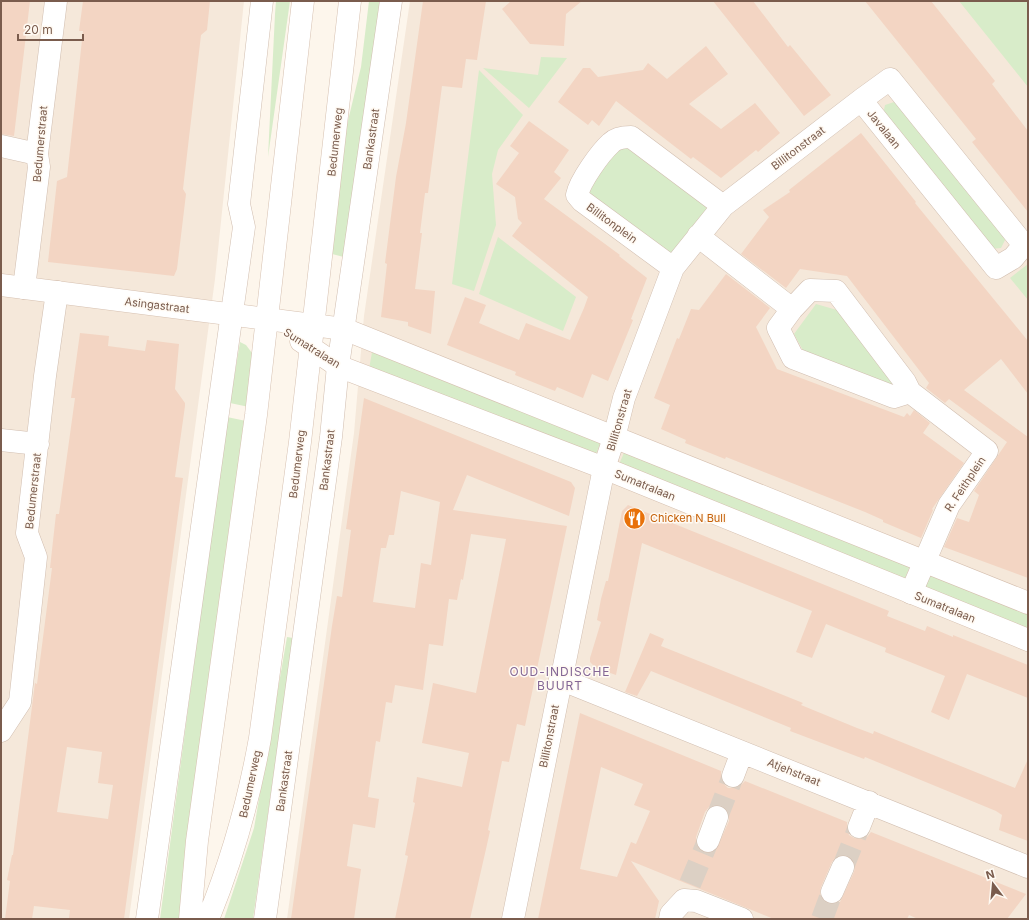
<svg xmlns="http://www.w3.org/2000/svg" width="1029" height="920" viewBox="0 0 1029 920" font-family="Inter,sans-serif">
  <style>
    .residential { fill: #f5e8da }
    .green { fill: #d8ecc9 }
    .building { fill: #f3d5c3; fill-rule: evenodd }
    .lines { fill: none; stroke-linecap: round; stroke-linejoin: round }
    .street-tunnel { stroke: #dcd0c4; stroke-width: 22; stroke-dasharray: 22 11; stroke-linecap: butt }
    .street-casing { stroke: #d1beb0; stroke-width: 23 }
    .secondary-casing { stroke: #d6c0b0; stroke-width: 23 }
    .street { stroke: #fff; stroke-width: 22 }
    .secondary { stroke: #fff; stroke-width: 22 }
    .labels { text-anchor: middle; stroke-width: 3; stroke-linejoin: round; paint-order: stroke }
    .street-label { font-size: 11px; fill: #7a5c4d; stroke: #fffaf3 }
    .food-label { font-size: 11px; fill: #c56008; stroke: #fffaf3; text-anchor: start }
    .neighbourhood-label { font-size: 12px; letter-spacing: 1px; fill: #846695; stroke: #fffaf3 }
  </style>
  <rect width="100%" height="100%" fill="#fdf6ec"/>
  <path class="residential" d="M1 1H244L215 279 129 919H1Z
    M410 1H1028V919H287L354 433 364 316Z"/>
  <path class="green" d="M276 1H290L268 157 275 14Z
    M369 1H381L344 257 332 254 344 137 361 67Z
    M959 1H1028V87Z
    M541 57 567 58 529 108 483 68 538 75Z
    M479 70 523 115 498 150 492 174 496 225 474 291 452 284Z
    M900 100 1007 236 1001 248 990 249 883 115 885 105Z
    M616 147H631L708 208 677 252 666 256 591 200 588 183Z
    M498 237 576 297 563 331 479 294Z
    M1028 264V300L1010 278Z
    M816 304 844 312 895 381 888 388 806 356 794 334Z
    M240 342 246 345 252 353 249 407 230 403Z
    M373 347 602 439 594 459 369 369Z
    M227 417 246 421 180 919H160Z
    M626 448 911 563 903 584 617 469Z
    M925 568 1028 610V634L917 590Z
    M287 637 293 638 253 919H224L254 828Z"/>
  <path class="building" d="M1 1H30L14 136 1 134Z
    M83 1H210L207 30 201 35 183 189 186 194 177 269 174 276 48 262 57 181 67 177 83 31H79Z
    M423 1H486L477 60 466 59 462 88 442 86 428 193H425L420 233H422L415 289 435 291 431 334 408 326V322L381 317 387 264 385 263 396 177 406 123Z
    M511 1H582L566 14 564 46 530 44 502 9Z
    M713 1H753L788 47 790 45 831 95 804 116Z
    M865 1H931L995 81 992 84 1028 131V212L972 142 976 139Z
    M706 46 728 74 689 104 721 129 755 103 780 133 758 152 756 150 721 178 693 157 691 159 616 101 599 126 592 120 588 125 558 102 583 68H590L598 77 643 70 648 63 667 79Z
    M529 121 569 150 554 172 561 178 544 199 620 255 619 256 647 278 631 319 633 320 608 381 592 374 583 398 557 387 555 391 515 375 516 372 447 345 465 297 486 305 479 323 519 340 526 323 570 340 584 308 588 297 512 236 522 223 518 219 515 197 496 184 519 153 510 146Z
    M861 133 916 202 915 203 1028 341V394L1001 359 964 390 1028 437V578L944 547 957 518 969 522 979 495 974 491 1007 442 949 399 945 403 926 388 929 383 847 276 800 269 786 288 741 254 769 217 763 210 790 192 789 190Z
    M726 274 770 308 756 327 777 369 904 417 907 413 910 416 914 410 930 423 923 433 964 463 932 509 933 510 921 538 883 522V520L865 512 726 457 725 459 685 443 686 440 661 429 670 405 654 398 677 338 679 339 691 309 699 310Z
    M80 333 109 336 108 346 145 351 147 340 179 344 175 389 185 403V406L175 477 183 478 124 919H69L70 910 34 906 32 919H5L10 881 7 880 12 855H13L35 683 37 684 52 568H50L56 514H59L75 398H71ZM67 747 102 752 98 783 113 785 108 819 57 812Z
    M364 398 571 482 575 488 569 516 467 475 453 510 567 526 525 726 517 724 509 762 502 761 488 830 490 831 486 849 470 919H395L408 856 405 855 415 803 413 802 417 777 462 787 469 753 422 743 433 683 476 693 506 539 471 534 463 580 461 579 457 600 449 599 443 646 429 644 423 690 395 685 392 703 386 702 380 742 376 741 368 797 379 799 375 828 353 824 347 866 361 869 354 919H291L332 626 337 596 342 597 351 530 346 529ZM401 491 440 502 431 565 421 563 415 608 373 602 381 548H386L389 535H394Z
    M628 505 889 611 887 616 925 631 927 626 953 637V635L1028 665V698L967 674 949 720 931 712 945 676 885 652 886 648 826 624 812 658 796 652 812 611 642 543 616 675 596 668 590 662V658L601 622 597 620 601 599 606 581H608L622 511Z
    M650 633 664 639 661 646 803 703 801 705 857 728 873 734 874 731 1015 788 1028 759V841L999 830 1002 815 996 811 865 757 864 759 790 731 791 728 651 671 637 696 625 692Z
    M580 713 721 771V778L724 784 728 788H735L741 785 745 781 847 822V829L849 835 854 838 861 839 867 837 871 832 1026 894 1007 919H918L909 915 907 919H774L631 861 659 901 655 919H538ZM601 767 643 784 634 805 650 811 636 844 631 842 617 877 580 869ZM715 805H721L726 809 729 815V821L716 850 710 853H704L698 849 696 843V837L705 812 709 807ZM842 855 848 856 853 860 855 866 854 872 840 902 834 904H827L822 899 820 893 821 887 832 862 836 857Z"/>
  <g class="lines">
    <path class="street-tunnel" d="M717 817 733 776
      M843 867 859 827
      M690 884 708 841
      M822 919 832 892"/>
    <defs>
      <path id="street" d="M890 79 1024 245 1013 258 996 268 861 100Z
        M1 146 37 154
        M698 236 792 309 810 290 836 291 905 382 910 392 987 451 949 505 911 593
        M673 268 582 201 577 195C580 181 600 153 611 143 616 138 623 137 631 137L723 206
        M24 288 39 167 37 154 56 1
        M792 309 778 328 793 358 894 397 910 392
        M1 440 38 444
        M560 679 1028 867
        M1 731 20 702 36 557 27 533 45 376 57 292
        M733 776 742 752
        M859 827 869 802
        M708 841 717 817
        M832 892 843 867
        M147 919 244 227 239 204 262 1
        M265 919 331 437 338 366 391 1
        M513 919 604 468 614 438 624 398 673 268 723 206 861 100
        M670 919 671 914 684 900 696 901 742 919"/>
      <path id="secondary" d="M1 285 344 329 1028 603
        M301 341 338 366 604 468 1028 640
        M190 919 197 841 256 415 303 1
        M208 919C232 860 249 800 260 738L300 442 350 1"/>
    </defs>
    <use href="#street" class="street-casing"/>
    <use href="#secondary" class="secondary-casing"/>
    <use href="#street" class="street"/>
    <use href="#secondary" class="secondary"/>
  </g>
  <defs>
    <symbol id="restaurant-disc" viewBox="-11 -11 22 22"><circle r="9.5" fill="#e8710a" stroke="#fffaf3"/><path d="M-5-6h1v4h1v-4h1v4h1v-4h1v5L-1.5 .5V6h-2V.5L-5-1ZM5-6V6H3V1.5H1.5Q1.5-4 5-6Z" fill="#fff"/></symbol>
  </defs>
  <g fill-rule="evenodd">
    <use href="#restaurant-disc" x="622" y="506" width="25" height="25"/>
  </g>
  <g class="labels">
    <g class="street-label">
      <text transform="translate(884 129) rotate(51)" y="4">Javalaan</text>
      <text transform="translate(371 139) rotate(-82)" y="4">Bankastraat</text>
      <text transform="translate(335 142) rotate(-84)" y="4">Bedumerweg</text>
      <text transform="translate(40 144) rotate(-85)" y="4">Bedumerstraat</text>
      <text transform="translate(798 148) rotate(-37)" y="4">Billitonstraat</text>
      <text transform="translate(612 223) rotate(36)" y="4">Billitonplein</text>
      <text transform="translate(157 305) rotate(7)" y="4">Asingastraat</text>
      <text transform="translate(312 348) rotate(32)" y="4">Sumatralaan</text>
      <text transform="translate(619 420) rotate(-74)" y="4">Billitonstraat</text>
      <text transform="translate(327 460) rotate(-83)" y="4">Bankastraat</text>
      <text transform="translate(297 464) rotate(-83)" y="4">Bedumerweg</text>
      <text transform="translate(965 484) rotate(-56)" y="4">R. Feithplein</text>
      <text transform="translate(645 485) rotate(22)" y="4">Sumatralaan</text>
      <text transform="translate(33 491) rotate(-84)" y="4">Bedumerstraat</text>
      <text transform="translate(945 607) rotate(22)" y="4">Sumatralaan</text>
      <text transform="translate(549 736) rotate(-79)" y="4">Billitonstraat</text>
      <text transform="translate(794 772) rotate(22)" y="4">Atjehstraat</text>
      <text transform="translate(284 781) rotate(-82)" y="4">Bankastraat</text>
      <text transform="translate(250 784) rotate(-78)" y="4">Bedumerweg</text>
    </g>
    <g class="food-label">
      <text x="650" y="522">Chicken N Bull</text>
    </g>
    <g class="neighbourhood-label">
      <text x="560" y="676">OUD-INDISCHE<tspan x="560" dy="14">BUURT</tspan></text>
    </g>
  </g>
  <rect width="1029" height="920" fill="none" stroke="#7a5c4d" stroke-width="4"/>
  <g transform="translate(993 884) rotate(344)" stroke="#fffaf3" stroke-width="3" paint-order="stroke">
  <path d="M0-3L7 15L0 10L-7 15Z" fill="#7a5c4d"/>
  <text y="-6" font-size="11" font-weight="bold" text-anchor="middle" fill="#7a5c4d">N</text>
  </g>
  <path d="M18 34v6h65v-6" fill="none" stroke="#7a5c4d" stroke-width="2"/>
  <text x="24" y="34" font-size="12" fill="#7a5c4d" stroke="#fffaf3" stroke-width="3" paint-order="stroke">20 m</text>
</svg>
